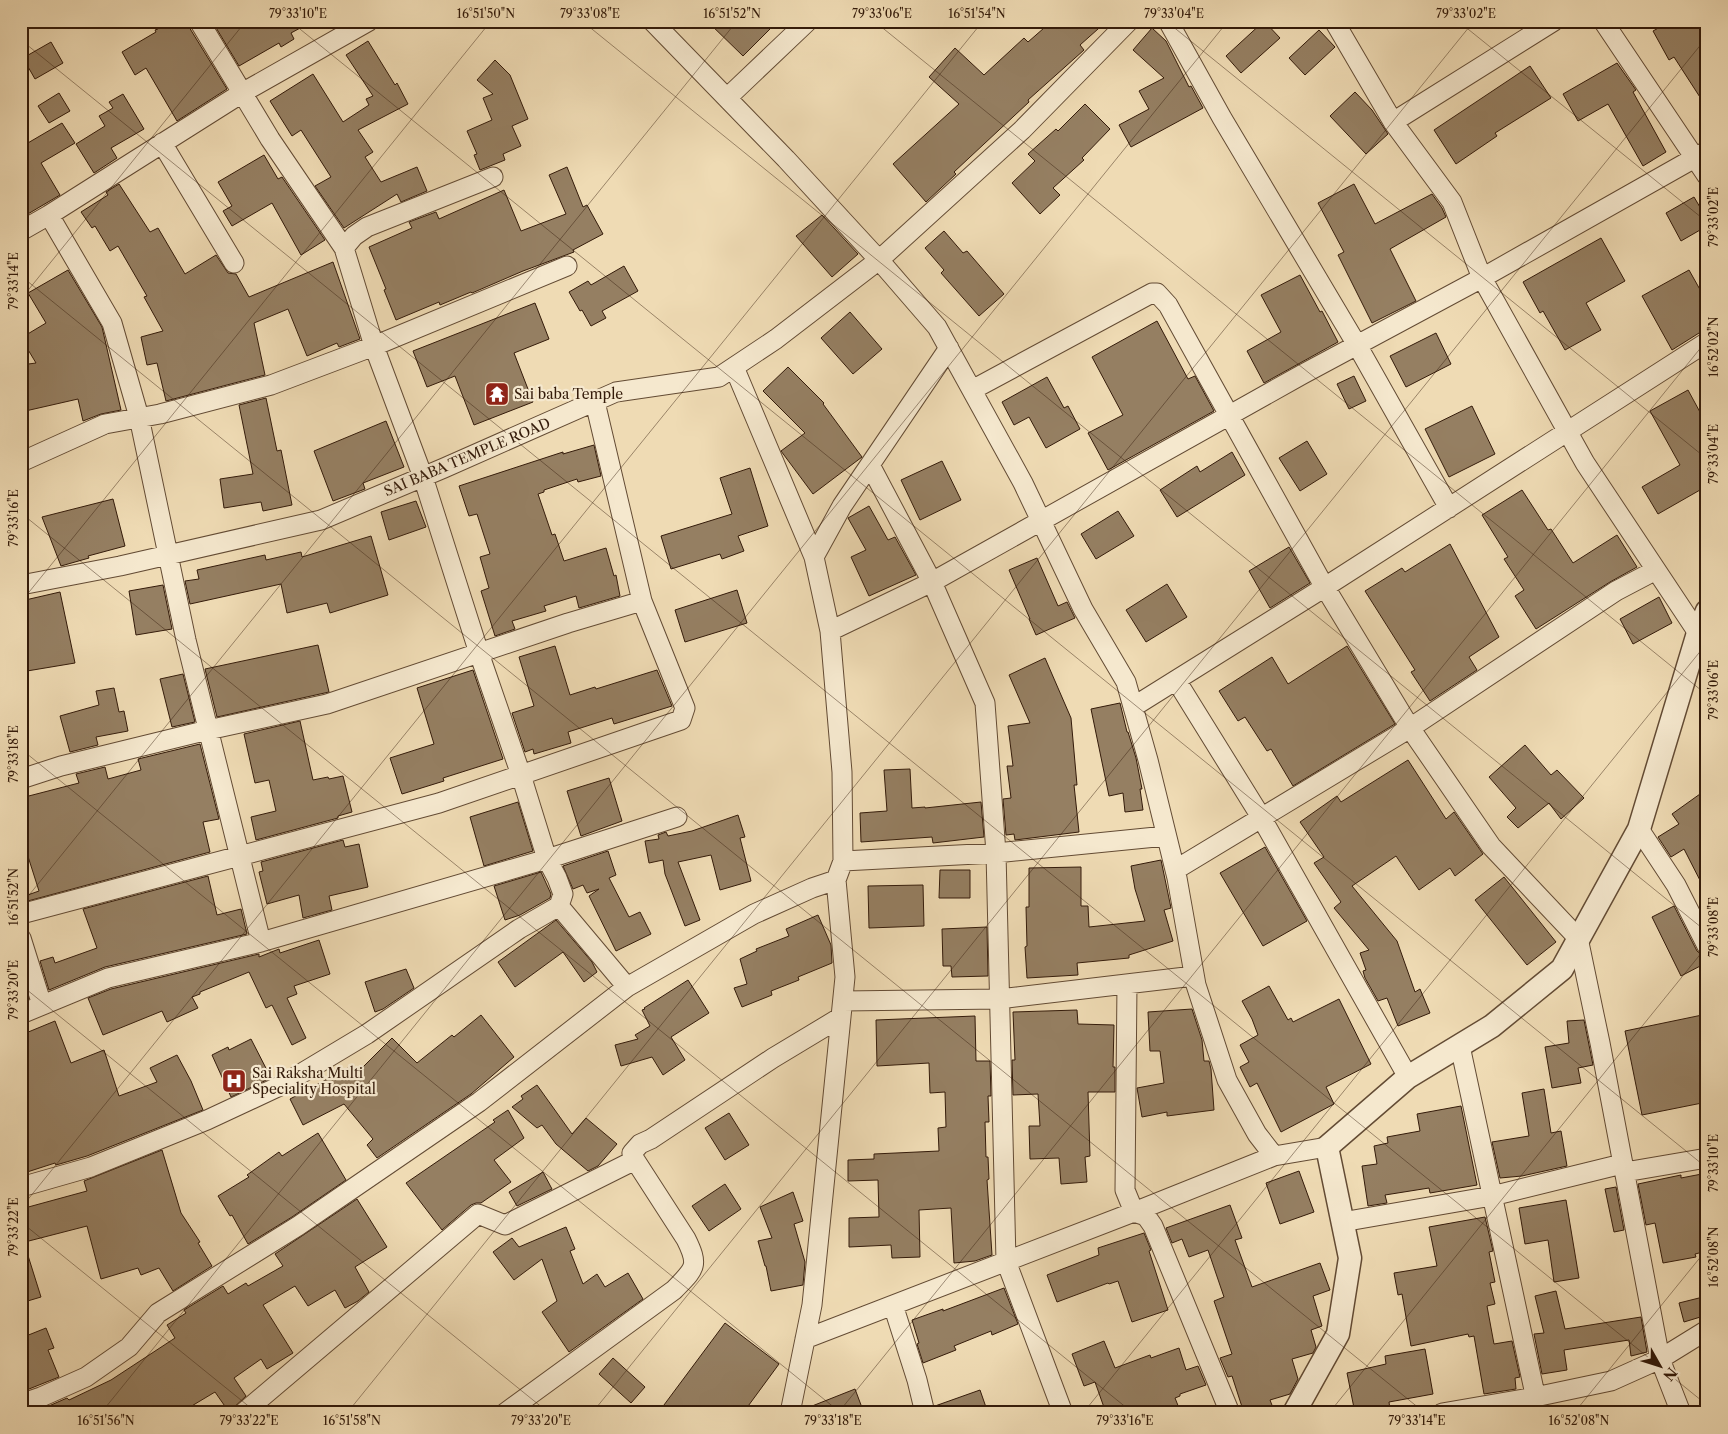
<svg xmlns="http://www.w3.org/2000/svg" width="1728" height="1434" viewBox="0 0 1728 1434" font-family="'Libre Caslon Text',serif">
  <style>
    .building { fill: #957f62; stroke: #341b0a }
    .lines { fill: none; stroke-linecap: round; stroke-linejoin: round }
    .minor-casing { stroke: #634b34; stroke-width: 21 }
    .tertiary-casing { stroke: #634b34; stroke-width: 25 }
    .minor { stroke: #f5e8ce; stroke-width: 19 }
    .tertiary { stroke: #f5e8ce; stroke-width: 22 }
    .ticks { fill: none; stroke: #341b0a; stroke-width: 1; stroke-opacity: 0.45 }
    .labels { text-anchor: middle; stroke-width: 4.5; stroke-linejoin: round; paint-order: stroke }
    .poi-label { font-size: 14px; fill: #341b0a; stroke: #f5e8ce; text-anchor: start }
    .street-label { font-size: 14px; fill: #341b0a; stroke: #f5e8ce }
    .neatline { fill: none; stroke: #341b0a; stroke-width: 2 }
    .ticks-label { font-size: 12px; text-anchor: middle; fill: #341b0a }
  </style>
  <rect width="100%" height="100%" fill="#efdbb4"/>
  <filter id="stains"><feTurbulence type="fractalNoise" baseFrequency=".004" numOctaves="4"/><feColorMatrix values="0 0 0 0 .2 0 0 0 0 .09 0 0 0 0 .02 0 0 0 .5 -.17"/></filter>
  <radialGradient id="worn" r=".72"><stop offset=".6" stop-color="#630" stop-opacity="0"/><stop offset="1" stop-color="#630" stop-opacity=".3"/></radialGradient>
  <path class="building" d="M153 21H188L189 27 227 89 177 121 146 68 135 75 122 52 156 32 155 30 158 29Z
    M212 21H313L291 33 294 39 281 47 279 43 239 66Z
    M707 21H778L743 56Z
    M1052 21H1107L1080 45 1084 50 1028 100 1029 102 954 172 956 174 926 202 893 164 959 104 929 77 955 48 984 75 1024 38 1028 42Z
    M1264 21 1280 38 1241 73 1226 56Z
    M1671 21H1696L1707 40V108L1674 57 1669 60 1653 31Z
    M1152 28 1166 41 1189 87 1191 86 1203 108 1131 147 1119 125 1149 109 1139 91 1164 78 1133 50Z
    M1319 30 1335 47 1305 75 1289 58Z
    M368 41 395 85 397 83 408 104 358 130 373 152 365 157 381 182 417 167 427 191 401 202 397 194 344 228 315 186 331 177 301 130 292 136 270 101 313 74 343 122 369 105 366 99 373 96 346 55Z
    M51 42 63 63 35 79 23 58Z
    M495 60 510 75 528 119 512 126 521 146 503 154 505 160 480 170 474 155 477 154 467 131 492 120 483 98 493 94 477 80Z
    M1617 63 1636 90 1633 92 1666 152 1643 166 1608 104 1578 121 1563 94Z
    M1530 66 1551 98 1495 133 1497 136 1456 164 1434 130Z
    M1355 92 1372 110 1388 134 1366 154 1330 116Z
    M59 93 70 111 49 123 38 106Z
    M123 94 144 129 111 148 117 158 94 173 76 144 105 126 99 116 113 108 109 102Z
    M1085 104 1110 129 1082 158 1084 160 1053 188 1060 195 1040 214 1012 183 1035 161 1028 154 1056 129 1058 131Z
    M62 123 75 143 41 163 60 195 21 218V147Z
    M264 155 278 179 282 177 325 240 301 255 272 203 232 226 223 211 232 206 218 182Z
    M567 167 583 207 587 205 603 234 573 250 574 252 523 271 472 293 471 292 440 305 439 302 396 320 384 290 386 289 369 247 412 228 409 222 436 212 439 219 504 190 521 231 566 214 549 175Z
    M119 184 150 232 158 228 185 274 216 255 228 273 236 274 249 297 333 262 360 339 339 347 337 343 307 356 288 309 254 323 265 375 166 401 157 363 147 365 141 337 163 331 144 297 147 296 118 246 110 251 95 226 92 228 81 212 108 195 106 192Z
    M1354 184 1375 224 1432 194 1442 208 1446 217 1390 249 1416 301 1372 323 1338 255 1344 252 1318 203Z
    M1694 197 1707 219V226L1681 241 1666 213Z
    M822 215 858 254 832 277 796 236Z
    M944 231 963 253 967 251 1004 294 979 316 941 273 944 270 925 248Z
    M1601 238 1625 281 1586 303 1601 330 1565 350 1543 311 1540 313 1523 282Z
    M624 266 638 291 602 311 606 318 591 326 582 310 580 311 569 292 588 281 591 285Z
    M68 270 102 327 121 410 101 414 83 421 78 399 21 412V365L36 363 21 338 46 323 28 293Z
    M1689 270 1707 302V328L1672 350 1642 296Z
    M1300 275 1320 312 1322 311 1338 342 1264 383 1247 351 1281 332 1261 295Z
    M535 303 549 339 514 353 533 402 474 425 455 376 427 387 413 351Z
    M850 312 882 349 853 374 821 338Z
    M1157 321 1188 379 1195 376 1214 411 1108 470 1088 433 1123 415 1092 357Z
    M1436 333 1451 364 1406 387 1390 356Z
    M788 367 824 403 823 404 862 457 813 494 781 451 805 433 763 391Z
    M1354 376 1366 401 1349 409 1337 384Z
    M1047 377 1064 408 1068 406 1080 429 1046 448 1029 417 1014 425 1002 402Z
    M1688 390 1707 425V486L1658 514 1642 487 1680 465 1650 411Z
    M266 398 277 451 281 450 292 505 263 511 261 502 224 508 220 479 253 474 239 405Z
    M1472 406 1495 454 1449 477 1425 429Z
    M386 421 404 467 363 483 365 489 333 501 314 451Z
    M1307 441 1327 474 1300 491 1279 458Z
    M594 445 601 476 578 482 577 479 544 490V492L538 494 552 535 555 534 564 561 606 548 614 576 616 575 620 596 579 608 576 596 544 606 546 611 512 621 515 629 495 636 481 591 489 588 480 557 490 554 477 514 469 516 459 486 563 452V454Z
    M1232 452 1245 475 1177 517 1160 490 1197 466 1200 472Z
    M942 461 961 500 920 520 901 480Z
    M750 468 768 526 738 536 744 551 722 559 720 554 671 569 661 536 732 514 720 478Z
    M1522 490 1548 530 1551 529 1573 563 1617 535 1637 567 1610 582 1536 629 1515 596 1524 590 1504 559 1508 557 1482 515Z
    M113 499 125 546 88 556 89 558 61 566 42 517Z
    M416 501 426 527 389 540 381 512Z
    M869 506 888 540 895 537 916 575 869 596 851 557 866 550 848 518Z
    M1118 511 1134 536 1096 559 1081 534Z
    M371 536 388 595 330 613 327 603 287 613 281 584 190 604 185 581 199 579 197 570 265 555 266 560 301 552 302 557Z
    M1450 544 1499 637 1469 657 1477 670 1430 701 1411 672 1415 670 1365 591 1402 568 1405 572Z
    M1289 547 1310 583 1270 608 1249 571Z
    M1037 558 1058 606 1067 602 1075 618 1036 635 1029 619H1030L1009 570Z
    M1167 584 1187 617 1146 642 1126 610Z
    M163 585 172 629 136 635 129 591Z
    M737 590 747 623 685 642 675 610Z
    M60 592 75 663 21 672V601Z
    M1659 597 1672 623 1633 644 1620 619Z
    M318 645 329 692 217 717 205 669Z
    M555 646 570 695 595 687 596 689 657 670 672 706 614 724 612 718 568 732 571 743 534 754 533 749 525 752 512 713 534 706 519 657Z
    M1347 646 1395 724 1293 786 1271 749 1267 751 1245 717 1238 721 1219 691 1272 657 1288 684Z
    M1045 658 1071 718 1077 785H1074L1079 832 1015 840 1014 834 1006 835 1003 799 1011 798 1007 766H1013L1008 726 1030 723 1009 675Z
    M473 670 503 759 443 778 444 781 402 794 390 758 434 744 417 688Z
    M183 674 195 722 172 727 160 679Z
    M114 688 119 712 124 711 128 731 96 737 98 745 70 752 60 716 99 705 96 691Z
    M1120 703 1127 732H1128L1136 758 1142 789H1140L1143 810 1125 812 1123 793 1109 796 1091 709Z
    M300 721 313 780 328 777 329 779 343 776 352 812 338 816V818L256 840 251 817 276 811 269 780 255 783 244 734Z
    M200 744 219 819 203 822 210 852 24 902 22 897 39 891 25 847 21 848V798L79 783 76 774 105 767 108 779 141 770 138 759Z
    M1525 745 1551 775 1557 770 1584 798 1561 819 1549 803 1518 828 1507 817 1516 808 1489 777Z
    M1408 760 1446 819 1454 812 1483 854 1455 876 1450 868 1419 890 1396 856 1352 886 1397 941 1415 992 1420 989 1430 1013 1398 1026 1387 998 1378 1001 1365 978 1363 971 1366 970 1360 953 1369 950 1334 908 1341 902 1314 863 1324 857 1300 822 1337 796 1341 802Z
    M910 769 912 808 925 807V808L981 802 984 837 933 843 932 837 861 842 860 813 887 811 884 770Z
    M609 778 622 821 581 836 567 791Z
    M1707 789V894L1684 849 1671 857 1658 837 1679 824 1672 814Z
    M518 802 533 851 484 866 470 817Z
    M738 815 745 837 740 838 751 881 720 890 711 855 678 862 700 920 685 926 665 874 663 860 649 863 645 841 659 839 658 835 666 832 668 836 692 831Z
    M343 840 345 847 359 844 368 887 329 896 332 910 303 918 299 895 267 904 259 872 263 871 261 862Z
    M1265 847 1307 921 1263 946 1220 873Z
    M608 851 616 875 609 878 629 917 640 912 651 934 616 951 589 896 599 889 587 893 583 885 573 889 563 866Z
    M1161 860 1171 908 1164 910 1173 941 1129 955V958L1077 963 1078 975 1027 978 1025 947 1027 946 1026 907H1029V868L1081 867V906H1088L1089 927 1145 921 1135 889 1131 866Z
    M940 870H970V898H939Z
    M541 872 551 894 550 898 520 915 505 920 494 886Z
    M208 876 217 915 241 909 247 934 105 967 49 990 40 961 53 957 55 963 97 948 83 909Z
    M1504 877 1556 942 1527 965 1475 900Z
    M923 885 924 926 869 928 868 886Z
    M1674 906 1697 951 1703 956 1706 963 1681 976 1652 917Z
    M818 915 831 945 832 963 798 977 799 980 771 991 772 995 742 1007 734 988 747 984 740 959 757 951 756 949 789 936 786 929Z
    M556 920 592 962 597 972 584 982 563 952 515 987 498 962Z
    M987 927 988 976 952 977 951 966H943L942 929Z
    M319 940 330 974 294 986 297 994 287 998 306 1038 292 1045 272 1005 266 1008 249 972 200 992V994L192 997 198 1008 167 1022 162 1011 103 1035 88 998 111 989 259 954V957L279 949 280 953Z
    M406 969 414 988 383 1009 375 1012 365 982Z
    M688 980 709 1013 671 1037 685 1060 663 1075 652 1057 621 1066 615 1045 638 1039 635 1035 650 1026 642 1010 645 1009 644 1008Z
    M1269 986 1288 1020 1291 1018 1293 1022 1339 999 1371 1064 1326 1087 1334 1104 1281 1132 1257 1083 1250 1087 1240 1067 1249 1062 1240 1045 1258 1035 1252 1019 1242 1001Z
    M1192 1009 1202 1040 1204 1061H1209L1211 1069 1214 1110 1167 1116V1112L1142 1117 1137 1088 1164 1083 1160 1051H1150L1148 1012Z
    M1077 1010 1078 1024 1114 1025 1113 1067H1115V1092H1088L1090 1156 1085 1157 1087 1182 1061 1184 1059 1158 1030 1159 1029 1126H1040L1038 1094 1013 1095 1012 1060H1015L1013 1012Z
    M1707 1014V1102L1642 1115 1625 1031Z
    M481 1015 514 1057 471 1094 377 1158 367 1145 373 1139 344 1104 303 1125 290 1099 348 1068 353 1077 392 1038 417 1063 452 1035 454 1037Z
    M975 1016 976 1061H990L991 1096H988L989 1122H985L986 1157H988L989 1179 987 1180 992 1255 975 1261 954 1263 951 1208 919 1210 920 1257 892 1258 891 1245 849 1247V1218L879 1217 878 1180 848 1181V1160L874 1159V1154L939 1151 938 1128 946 1127 945 1092 930 1093 929 1063 877 1066 876 1020Z
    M1584 1020 1593 1065 1578 1068 1581 1083 1552 1088 1545 1047 1569 1043 1567 1021Z
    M55 1021 71 1063 104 1050 119 1096 157 1082 150 1068 177 1055 191 1081 203 1110 87 1156 56 1165 55 1163 21 1174V1035Z
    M251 1039 271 1078 231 1097 212 1055 228 1047 229 1050Z
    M537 1085 572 1134 586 1118 617 1144 598 1166 588 1171 556 1144 542 1125 537 1128 512 1107 523 1099 521 1096Z
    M1544 1089 1551 1133 1561 1131 1567 1166 1522 1176 1500 1178 1492 1142 1529 1136 1522 1093Z
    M1461 1106 1477 1185 1430 1193 1429 1188 1385 1195 1387 1203 1368 1206 1362 1166 1377 1164 1374 1146 1388 1143 1387 1137 1420 1131 1417 1114Z
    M508 1110 524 1138 494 1160 511 1182 481 1203H476L471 1205 442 1230 406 1183 495 1122 493 1120Z
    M729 1113 749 1145 725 1160 705 1128Z
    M318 1133 346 1180 292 1217 248 1244 232 1215 230 1216 218 1196 249 1177 247 1175 279 1152 282 1156Z
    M162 1150 181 1213 200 1242 198 1243 212 1266 173 1291 159 1268 141 1275 138 1268 101 1279 87 1226 21 1243V1209L87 1191 84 1181Z
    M1299 1171 1314 1212 1280 1224 1266 1183Z
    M543 1172 552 1189 517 1206 509 1192Z
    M1707 1173V1251L1695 1254 1696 1257 1663 1263 1655 1223 1646 1225 1638 1184 1681 1175V1178Z
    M725 1184 741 1209 709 1231 692 1206Z
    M1616 1187 1624 1230 1614 1232 1605 1189Z
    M793 1192 803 1221 794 1224 805 1262 803 1285 771 1291 766 1266H765L758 1241 772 1238 760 1207Z
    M357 1199 387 1247 355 1267 369 1292 358 1301 345 1308 335 1290 308 1306 295 1286 263 1305 293 1353 267 1369 261 1359 234 1378 246 1396 229 1412 215 1392 180 1413H33L67 1398 69 1400 111 1380 175 1338 167 1325 186 1313 184 1310 223 1286 228 1294 246 1283 248 1286 283 1266 275 1254Z
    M1566 1200 1579 1278 1554 1282 1548 1240 1525 1244 1519 1208Z
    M1230 1205 1242 1238 1235 1240 1252 1287 1320 1263 1330 1290 1313 1296 1322 1326 1311 1330 1316 1347 1313 1353 1292 1359 1298 1379 1290 1394 1270 1400 1275 1413H1244L1232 1376 1228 1377 1220 1358 1232 1354 1214 1301 1224 1297 1208 1250 1189 1257 1182 1239 1172 1243 1166 1228Z
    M1485 1217 1493 1251 1489 1252 1495 1282 1490 1283 1495 1304 1487 1306 1494 1344 1512 1341 1520 1377 1515 1378 1516 1389 1484 1394 1474 1336 1469 1337 1468 1334 1411 1346 1402 1294 1398 1295 1394 1273 1437 1266 1429 1227Z
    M566 1227 575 1249 570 1251 583 1284 597 1274 605 1287 628 1273 643 1299 569 1352 542 1312 557 1301 542 1259 514 1280 493 1252 512 1238 519 1247Z
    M1144 1233 1151 1250 1149 1251 1168 1310 1132 1322 1118 1281 1109 1284 1108 1283 1057 1302 1047 1275 1099 1255 1098 1248Z
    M21 1246H25L41 1297 21 1303Z
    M1004 1288 1018 1324 992 1335 991 1331 954 1346 956 1350 923 1363 917 1344 919 1343 912 1320 943 1309V1311Z
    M1556 1291 1565 1329 1641 1317 1647 1352 1631 1356 1629 1340 1564 1350 1567 1370 1542 1374 1534 1334 1544 1333 1535 1296Z
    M1707 1296V1315L1684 1322 1679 1303Z
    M725 1323 779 1364 743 1413H658Z
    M46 1328 54 1348 48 1350 59 1377 24 1391 21 1383V1338Z
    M1104 1341 1115 1368 1150 1355 1151 1358 1179 1348 1186 1370 1198 1366 1206 1385 1180 1394V1396L1175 1398 1181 1413H1106L1095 1382 1084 1386 1072 1354Z
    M1425 1349 1433 1394 1389 1402 1390 1410 1380 1413H1355L1347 1373 1386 1364 1385 1356Z
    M613 1358 645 1387 631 1403 599 1374Z
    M855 1389 864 1413H802V1410Z
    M980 1390 988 1413H936L935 1406Z"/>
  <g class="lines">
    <defs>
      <path id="minor" d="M199 21 270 139 344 248
        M652 21 786 159 879 260 937 327 1023 483 1083 609 1126 682 1148 760 1177 878 1196 985 1227 1080 1257 1134 1274 1156 1327 1147
        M1168 21 1222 118 1357 345 1449 508
        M1334 21 1393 122 1452 202 1482 278 1585 463 1698 633
        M1603 21 1707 176
        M727 98 808 21
        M1393 122 1554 21
        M162 143 234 263
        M49 215 112 323 139 417 186 640 261 942
        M21 231 49 215 242 93 369 21
        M734 367 814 557
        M972 390 1152 293H1157L1168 305 1320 579 1410 728 1491 846 1578 938 1600 1043 1660 1359 1681 1413
        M21 462 105 424 160 414 271 385 374 346 567 266
        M21 585 120 566 321 520 444 468 616 392 719 377 776 339 879 260 1022 130 1129 21
        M830 631 814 557 842 506 949 348
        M1176 680 1261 817 1408 1077
        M1133 707 1325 587 1707 342
        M21 779 61 766 208 730 327 704 568 623 642 601 595 402
        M1639 829 1676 885 1707 946
        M843 861 842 772 830 631 932 582 870 465
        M1175 870 1410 728 1616 591 1656 570
        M559 906 627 987
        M21 914 439 803 681 720 685 708 642 601
        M21 938 42 1005
        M1127 984 1125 1190 1134 1212 1146 1216 1153 1226 1230 1413
        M843 1001 999 999 1194 976
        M21 1014 108 978 261 942 547 859 677 817
        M1460 1046 1539 1413
        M21 1187 91 1167 207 1120 282 1085 367 1034 519 929 559 906 563 894 557 878 547 859 521 775 479 653 423 477 374 346 344 248 354 236 367 227 493 177
        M1342 1222 1492 1196 1622 1164 1625 1172 1707 1158
        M893 1305 917 1380 925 1413
        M805 1339 1134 1212 1274 1156
        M21 1404 41 1397 86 1377 129 1347 158 1313 298 1226 479 1102 627 987 754 914 812 888 836 880 843 861 996 853 1166 836
        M243 1413 478 1214 505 1225 635 1160
        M505 1413 674 1290C694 1269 700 1267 686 1239L635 1160 632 1153 640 1144 651 1139 773 1058 841 1017
        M790 1413 812 1305 845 977 836 880
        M1063 1413 1006 1261 996 853 985 703 932 582 1303 374 1482 278 1707 151
        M1442 1413 1535 1397 1611 1381 1660 1359 1707 1330"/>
      <path id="tertiary" d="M1294 1413 1338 1334 1350 1258 1327 1147 1408 1077 1492 1026 1562 969 1639 829 1698 633 1707 611"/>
    </defs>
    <use href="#minor" class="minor-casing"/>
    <use href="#tertiary" class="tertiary-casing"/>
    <use href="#minor" class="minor"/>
    <use href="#tertiary" class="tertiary"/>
  </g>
  <path class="ticks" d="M290 21 1707 1168M582 21 1707 932M874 21 1707 695M1166 21 1707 459M1458 21 1707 222M21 40 1707 1405M21 276 1425 1413M21 299 246 21M21 513 1133 1413M21 602 491 21M21 749 841 1413M21 905 737 21M21 985 549 1413M21 1208 983 21M21 1222 257 1413M101 1413 1228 21M347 1413 1474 21M592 1413 1707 37M838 1413 1707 340M1083 1413 1707 643M1329 1413 1707 946M1574 1413 1707 1249"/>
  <defs>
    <symbol id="temple-square" viewBox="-11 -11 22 22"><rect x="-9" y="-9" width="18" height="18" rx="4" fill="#8f2418" stroke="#f5e8ce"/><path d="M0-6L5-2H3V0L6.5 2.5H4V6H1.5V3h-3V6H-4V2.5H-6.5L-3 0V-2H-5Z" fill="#fff"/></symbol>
    <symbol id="hospital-square" viewBox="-11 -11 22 22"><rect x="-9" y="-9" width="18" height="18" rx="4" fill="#8f2418" stroke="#f5e8ce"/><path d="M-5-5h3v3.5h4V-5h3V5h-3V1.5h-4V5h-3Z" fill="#fff"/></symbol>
  </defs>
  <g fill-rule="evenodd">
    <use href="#temple-square" x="483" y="380" width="28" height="28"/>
    <use href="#hospital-square" x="220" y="1067" width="28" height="28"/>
  </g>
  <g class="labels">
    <g class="poi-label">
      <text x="514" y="399">Sai baba Temple</text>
      <text x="252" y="1078">Sai Raksha Multi<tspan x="252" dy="16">Speciality Hospital</tspan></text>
    </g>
    <g class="street-label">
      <text transform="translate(467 457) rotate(-23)" y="5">SAI BABA TEMPLE ROAD</text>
    </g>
  </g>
  <rect width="1728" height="1434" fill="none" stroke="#efdbb4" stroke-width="55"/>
  <g transform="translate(1660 1366) rotate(129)" stroke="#f5e8ce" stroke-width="4" paint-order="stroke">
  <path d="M0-4L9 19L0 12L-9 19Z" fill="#341b0a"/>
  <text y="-8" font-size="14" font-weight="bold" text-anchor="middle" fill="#341b0a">N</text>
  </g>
  <rect x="28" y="28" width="1672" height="1378" class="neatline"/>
  <g class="ticks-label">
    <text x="298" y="18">79°33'10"E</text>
    <text x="486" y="18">16°51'50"N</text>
    <text x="590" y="18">79°33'08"E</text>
    <text x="732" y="18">16°51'52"N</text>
    <text x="882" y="18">79°33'06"E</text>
    <text x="977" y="18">16°51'54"N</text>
    <text x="1174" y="18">79°33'04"E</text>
    <text x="1466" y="18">79°33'02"E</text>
    <text transform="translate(1714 217) rotate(-90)" y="4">79°33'02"E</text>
    <text transform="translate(14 281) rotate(-90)" y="4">79°33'14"E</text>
    <text transform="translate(1714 347) rotate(-90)" y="4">16°52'02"N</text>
    <text transform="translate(1714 454) rotate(-90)" y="4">79°33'04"E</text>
    <text transform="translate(14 518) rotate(-90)" y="4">79°33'16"E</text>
    <text transform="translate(1714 690) rotate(-90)" y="4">79°33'06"E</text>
    <text transform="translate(14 754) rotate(-90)" y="4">79°33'18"E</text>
    <text transform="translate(14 897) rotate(-90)" y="4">16°51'52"N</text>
    <text transform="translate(1714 927) rotate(-90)" y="4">79°33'08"E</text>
    <text transform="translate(14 990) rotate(-90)" y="4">79°33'20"E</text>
    <text transform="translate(1714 1163) rotate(-90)" y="4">79°33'10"E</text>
    <text transform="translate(14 1227) rotate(-90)" y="4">79°33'22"E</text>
    <text transform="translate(1714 1257) rotate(-90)" y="4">16°52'08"N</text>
    <text x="106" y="1425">16°51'56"N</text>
    <text x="249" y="1425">79°33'22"E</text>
    <text x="352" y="1425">16°51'58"N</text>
    <text x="541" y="1425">79°33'20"E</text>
    <text x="833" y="1425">79°33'18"E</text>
    <text x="1125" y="1425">79°33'16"E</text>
    <text x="1417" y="1425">79°33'14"E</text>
    <text x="1579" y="1425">16°52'08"N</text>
  </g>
  <rect width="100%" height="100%" filter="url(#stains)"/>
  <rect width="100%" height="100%" fill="url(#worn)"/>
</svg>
